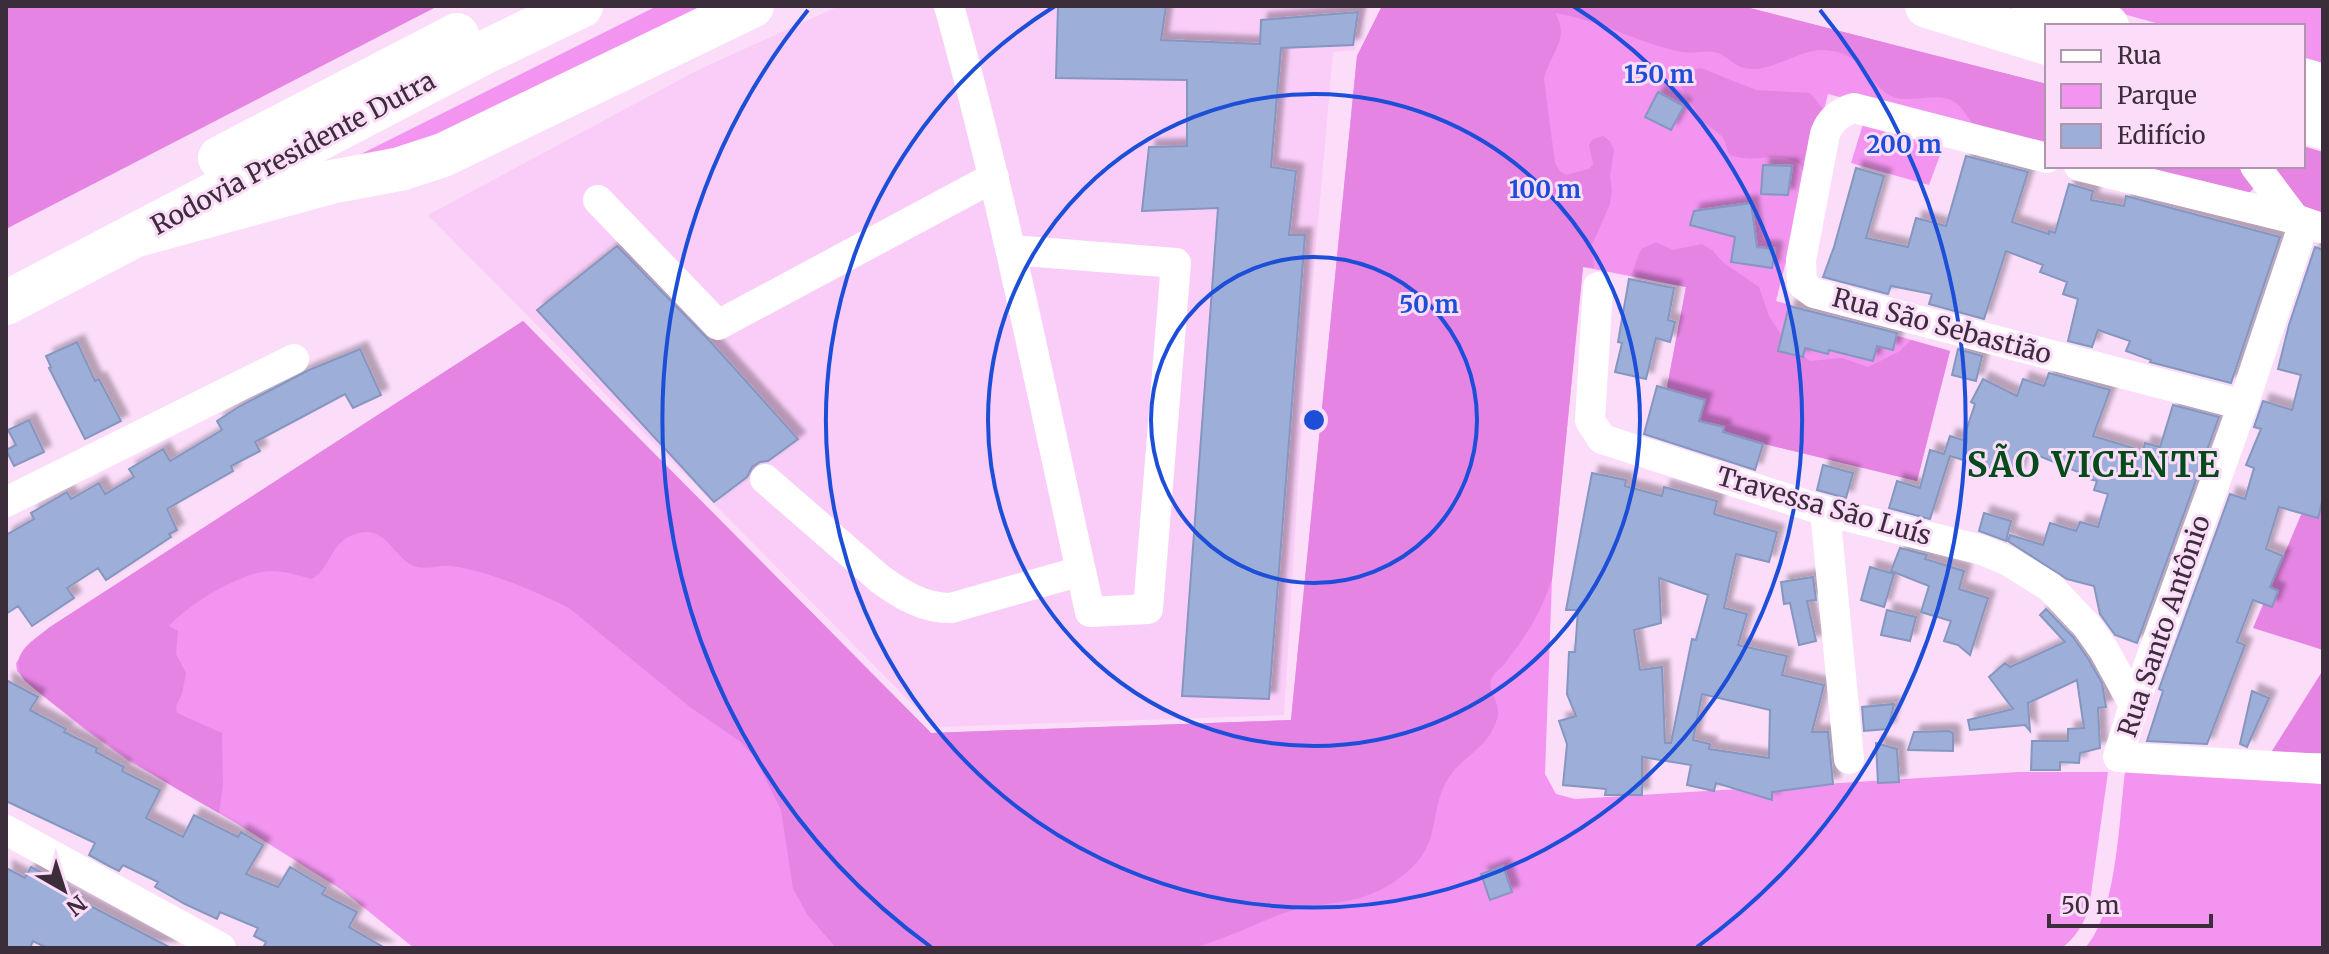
<svg xmlns="http://www.w3.org/2000/svg" width="2329" height="954" viewBox="0 0 2329 954" font-family="Merriweather,serif">
  <style>
    .built { fill: #f9cdf7 }
    .green { fill: #f394f0 }
    .forest { fill: #e684e4 }
    .building { fill: #9daed8; stroke: #8596bf; stroke-width: 2; fill-rule: evenodd; filter: url(#shadow) }
    .lines { fill: none; stroke-linecap: round; stroke-linejoin: round }
    .minor { stroke: #fff; stroke-width: 30 }
    .highway { stroke: #fff; stroke-width: 44 }
    .ring { fill: none; stroke: #1d4ed8; stroke-width: 4 }
    .labels { text-anchor: middle; stroke-width: 6; stroke-linejoin: round; paint-order: stroke }
    .street-label { font-size: 26px; fill: #3c2d3b; stroke: #fbdcf9 }
    .district-label { font-size: 34px; font-weight: bold; letter-spacing: 2px; fill: #054a1b; stroke: #fbdcf9 }
    .centre { fill: #1d4ed8; stroke: #fbdcf9; stroke-width: 4 }
    .ring-label { font-size: 24px; text-anchor: middle; font-weight: bold; fill: #1d4ed8; stroke: #fbdcf9; stroke-width: 6; stroke-linejoin: round; paint-order: stroke }
  </style>
  <defs>
    <filter id="shadow"><feDropShadow dx="7" dy="-7" stdDeviation="2" flood-color="#0004"/></filter>
  </defs>
  <rect width="100%" height="100%" fill="#fbdcf9"/>
  <path class="built" d="M839 6H1367L1355 50 1333 52 1305 370 1284 715 935 727 428 215 698 70Z"/>
  <path class="green" d="M657 6H716L488 117 315 177Z
    M1382 6H1742L2047 84V150L1828 94 1776 301 1950 351 1917 481 1661 419 1686 287 1583 267 1552 579 1545 774 1556 794 1575 799 2019 772H2108L2089 908C2083 925 2076 937 2062 948H414L342 890 236 823 129 761 83 728 32 687 17 671 16 663 31 643 50 627 523 321 931 733 1291 720 1357 56Z
    M2094 6H2323V68L2303 62V26H2167Z
    M1863 124 1943 147 1929 185 1851 163Z
    M2125 772 2323 777V948H2085C2117 914 2119 819 2125 772Z"/>
  <path class="forest" d="M6 6H438L6 229Z
    M1382 6H1742L2047 84V151C2025 143 1999 137 1978 127 1965 120 1966 105 1948 99 1929 93 1907 105 1889 95 1866 81 1864 57 1833 51 1802 44 1772 75 1745 68 1734 66 1728 57 1718 53 1707 49 1694 54 1682 52 1638 43 1599 20 1555 13 1571 39 1550 52 1544 79L1555 163 1560 171 1566 175 1589 169 1593 164 1589 145 1593 139 1603 136 1610 141 1614 150 1610 177 1612 189 1610 204 1592 245 1594 268 1583 267 1552 579C1541 613 1527 635 1505 663 1502 668 1496 671 1493 676 1485 686 1498 700 1498 711 1499 718 1494 726 1491 733 1480 751 1460 760 1449 777 1432 802 1438 835 1421 857 1406 877 1380 893 1356 899 1332 905 1307 904 1284 913 1253 925 1225 939 1193 948H836L807 914 793 889 781 810 755 758 741 742 690 707 569 608C536 591 488 571 451 566 440 564 426 571 414 566 396 559 387 530 365 532 329 536 334 566 312 579 296 575 280 569 262 572 234 577 188 605 169 626L178 631 176 654 186 673 182 694 176 706 177 713 222 733 223 785 219 813C149 775 86 731 25 681 6 656 31 642 50 627L523 321 931 733 1291 720 1357 56Z
    M1701 68 1756 90 1810 93 1824 110 1806 179 1800 164C1777 150 1749 165 1729 154L1723 137 1701 120 1679 83V77L1686 72Z
    M2303 146 2323 152V222L2320 223 2260 166H2303Z
    M2104 166H2249L2254 188 2247 195Z
    M1656 242 1673 250 1702 244 1712 250 1724 263 1759 287 1769 316 1786 342 1810 361 1842 358 1868 367 1900 351 1911 340 1950 351 1917 481 1661 419 1686 287 1631 276 1641 249Z
    M2323 463V650L2253 628Z
    M2323 670V753L2270 754Z"/>
  <path class="building" d="M1058 6H1166L1161 40 1260 44 1261 20 1358 12 1353 45 1281 48 1271 167 1296 171 1289 235H1305L1269 699 1182 696 1218 208 1142 211 1149 147 1187 146V80L1056 78Z
    M1658 92 1684 106 1671 130 1645 117Z
    M1966 156 2028 172 2012 222 2049 234V231L2055 233 2069 184 2093 191 2091 200 2124 206 2126 196 2280 237 2231 383 2150 362 2151 360 2126 351 2130 341 2098 330 2092 347 2068 341 2078 299 2063 294 2067 282 2040 272 2043 265 2006 251 1984 319 1929 304 1932 294 1891 286 1888 294 1823 277 1834 247 1856 168 1884 176 1866 238 1908 247 1916 218 1946 226Z
    M1763 165 1792 166 1788 195 1761 194Z
    M1751 203 1757 247 1775 249 1772 268 1731 262 1735 237 1690 225 1694 211Z
    M617 246 708 339 798 439 768 461 760 462 752 467 747 477 714 502 537 310Z
    M2315 247 2323 250V498L2318 518 2279 507 2266 549 2283 556 2270 587 2278 591 2272 607 2253 600 2237 642 2245 645 2207 744 2147 741 2163 691 2159 689 2230 494 2245 499 2254 468 2246 465 2261 429 2254 427 2263 401 2292 410 2301 375 2278 369 2289 325Z
    M1629 279 1674 288 1668 320 1675 322 1670 342 1656 338 1646 379 1615 372 1622 343 1618 342Z
    M1789 306 1897 333 1893 350 1877 346 1873 361 1829 350 1828 354 1805 348 1803 357 1778 351Z
    M77 342 95 381 99 379 121 421 85 439 49 368 51 367 46 356Z
    M360 349 381 395 353 408 345 394 255 442 260 451 231 466 233 471 167 509 177 530 169 534 171 537 106 580 98 568 67 588 74 598 32 626 18 606 6 614V535L34 519 31 513 67 492 71 499 99 483 105 494 134 477 129 469 163 449 170 461 222 430 217 421 240 406 309 370Z
    M1958 349 1982 356 1976 381 1952 375Z
    M2049 373 2110 390 2093 436 2143 451 2145 443 2160 447 2173 405 2219 417 2137 643 2115 635 2100 614 2094 586 2067 579 2008 541 2010 535 2043 545 2050 523 2076 531 2080 522 2098 527 2108 494 2094 490 2097 481 2082 477 2083 474 2025 450 2017 476 1950 456 1930 519 1889 508 1897 481 1920 488 1930 450 1944 454 1950 436 1963 440 1975 404 1971 402 1983 379 2017 396 2023 379 2044 386Z
    M1657 386 1705 400 1699 421 1724 427 1723 432 1763 444 1755 470 1644 434Z
    M29 420 44 452 14 466 6 450 16 445 8 430Z
    M1823 465 1853 473 1846 498 1817 490Z
    M1592 473 1626 480 1625 486 1662 496 1664 487 1717 501 1714 514 1777 532 1769 562 1736 554 1724 608 1747 614 1738 645 1787 656 1782 675 1824 685 1812 732H1828L1833 784 1772 792V800L1716 783 1714 791 1687 785 1691 765 1642 757V795H1605L1606 789 1563 785 1567 744 1559 721 1576 716 1567 694 1569 652H1575L1578 610H1566ZM1659 578 1708 595 1696 640 1692 639 1671 743H1665L1662 667 1640 670 1634 630 1661 623ZM1702 694 1770 710 1769 758 1709 749 1710 744 1693 740Z
    M1984 513 2011 521 2006 541 1979 531Z
    M1900 548 1927 555 1925 559 1964 571 1959 589 1988 598 1970 655 1958 645 1944 641 1951 621 1921 612 1929 586 1891 571Z
    M1870 567 1894 574 1884 607 1861 600Z
    M1813 577 1816 600 1807 601 1816 641 1799 645 1790 603 1784 604 1781 582Z
    M2046 609 2073 637 2089 660 2102 683 2106 707 2098 708 2100 748 2080 753 2079 763 2060 762V770H2031L2032 741H2068V729L2084 728 2077 680 2028 703 2030 731 2025 725 1970 730 1968 720 2013 709 1989 677 2005 663 2010 667 2065 642 2040 615Z
    M1887 610 1916 617 1910 641 1881 635Z
    M6 680 38 697 30 710 66 729 64 732 97 748 96 752 124 767 122 771 160 790 146 818 183 837 194 815 238 837 241 832 263 845 246 874 278 887 290 867 326 888 322 894 357 912 349 927 385 948H263L266 942 254 936 258 928 220 912 217 919 185 904 155 887 158 882 123 865 119 871 109 866 89 855 95 843 6 801Z
    M2252 691 2269 698 2247 747 2240 744Z
    M1894 704 1888 729 1864 731 1862 707Z
    M1949 731 1953 733V751L1908 750 1914 732Z
    M1876 743 1897 749 1899 782 1878 783Z
    M1503 866 1512 892 1490 900 1481 874Z
    M31 867 63 884 60 890 171 948H47L33 941 30 948H6V868L25 878Z"/>
  <g class="lines">
    <path class="minor" d="M949 6C1005 206 1045 410 1090 612L1148 609 1176 263 1011 250
      M2047 158 1854 108C1840 112 1830 120 1825 134L1801 260 1802 284 1814 293 2243 405
      M2079 166 2295 219 2321 228
      M2255 166 2295 219
      M598 200 718 325 994 177
      M2304 223 2243 405 2134 705 2118 757 2323 769
      M1598 287 1590 421 1602 439 1825 511 1982 550 2008 561 2050 587 2087 626 2104 650 2134 705
      M765 479 880 579C902 595 923 608 951 608L1081 571
      M6 502 294 359
      M1825 511 1849 759
      M6 830 221 948"/>
    <path class="highway" d="M1927 6 2047 43
      M2034 6 2107 26
      M2303 80 2323 86
      M2303 121 2323 127
      M220 158 457 35
      M137 235 331 182 400 169 443 155 752 6
      M6 303 483 53 581 6"/>
  </g>
  <g class="ring">
    <circle cx="1314" cy="420" r="163"/>
    <circle cx="1314" cy="420" r="326"/>
    <path d="M1573 6A488 488 0 1 1 1055 6"/>
    <path d="M931 947A651 651 0 0 1 808 10M1820 10A651 651 0 0 1 1697 947"/>
  </g>
  <g class="labels">
    <g class="street-label">
      <text transform="translate(293 153) rotate(-28)" y="9">Rodovia Presidente Dutra</text>
      <text transform="translate(1942 326) rotate(15)" y="9">Rua São Sebastião</text>
      <text transform="translate(1824 506) rotate(16)" y="9">Travessa São Luís</text>
      <text transform="translate(2164 626) rotate(-71)" y="9">Rua Santo Antônio</text>
    </g>
    <g class="district-label">
      <text x="2094" y="477">SÃO VICENTE</text>
    </g>
  </g>
  <circle cx="1314" cy="420" r="12" class="centre"/>
  <g class="ring-label">
    <text x="1659" y="83">150 m</text>
    <text x="1904" y="153">200 m</text>
    <text x="1545" y="198">100 m</text>
    <text x="1429" y="313">50 m</text>
  </g>
  <rect width="2329" height="954" fill="none" stroke="#3c2d3b" stroke-width="16"/>
  <rect x="2045" y="24" width="260" height="144" fill="#fbdcf9" stroke="#af96ad" stroke-width="2"/>
  <rect x="2061" y="50" width="40" height="12" fill="#ffffff" stroke="#af96ad" stroke-width="2"/>
  <text x="2117" y="64" font-size="24" fill="#3c2d3b">Rua</text>
  <rect x="2061" y="84" width="40" height="24" fill="#f394f0" stroke="#af96ad" stroke-width="2"/>
  <text x="2117" y="104" font-size="24" fill="#3c2d3b">Parque</text>
  <rect x="2061" y="124" width="40" height="24" fill="#9daed8" stroke="#af96ad" stroke-width="2"/>
  <text x="2117" y="144" font-size="24" fill="#3c2d3b">Edifício</text>
  <g transform="translate(64 890) rotate(141)" stroke="#fbdcf9" stroke-width="6" paint-order="stroke">
  <path d="M0-6L14 30L0 20L-14 30Z" fill="#3c2d3b"/>
  <text y="-12" font-size="22" font-weight="bold" text-anchor="middle" fill="#3c2d3b">N</text>
  </g>
  <path d="M2049 914v12h162v-12" fill="none" stroke="#3c2d3b" stroke-width="4"/>
  <text x="2061" y="914" font-size="24" fill="#3c2d3b" stroke="#fbdcf9" stroke-width="6" paint-order="stroke">50 m</text>
</svg>
